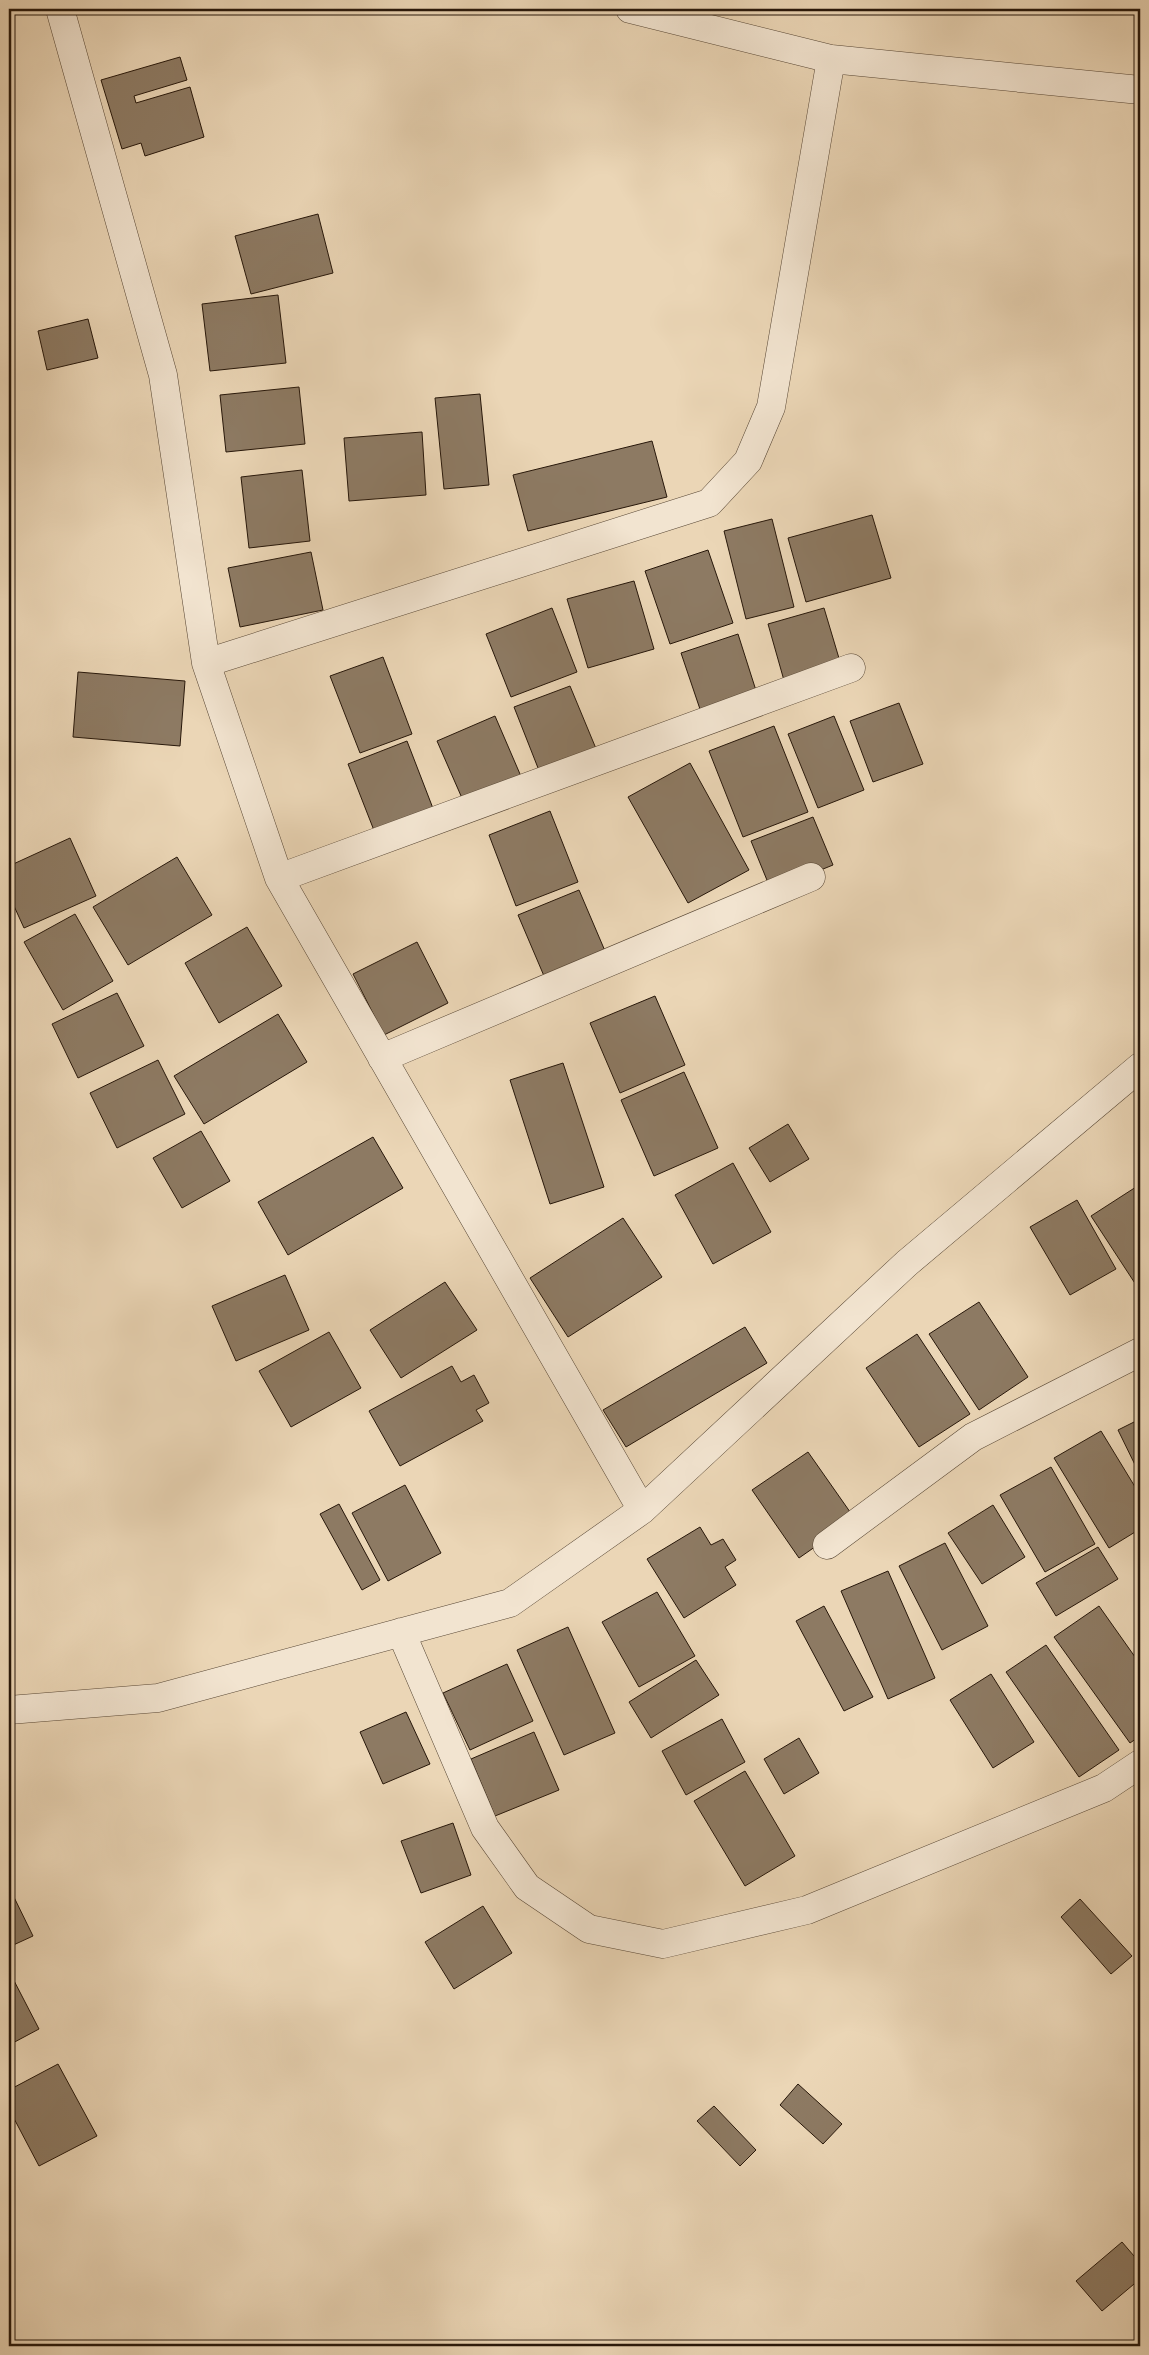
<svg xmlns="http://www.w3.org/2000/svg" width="1149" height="2355" viewBox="0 0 1149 2355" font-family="'Old Standard TT',serif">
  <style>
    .building { fill: #8d7a63; stroke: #27170a }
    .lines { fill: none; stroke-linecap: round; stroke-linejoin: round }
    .minor-casing { stroke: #584735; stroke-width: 29 }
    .minor { stroke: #f2e4d0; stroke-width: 28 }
  </style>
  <rect width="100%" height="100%" fill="#ebd6b6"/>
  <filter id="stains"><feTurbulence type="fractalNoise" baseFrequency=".004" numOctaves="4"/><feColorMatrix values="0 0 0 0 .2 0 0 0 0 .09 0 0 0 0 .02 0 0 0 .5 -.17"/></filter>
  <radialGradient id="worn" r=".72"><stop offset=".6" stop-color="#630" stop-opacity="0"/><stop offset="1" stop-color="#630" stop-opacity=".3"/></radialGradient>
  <path class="building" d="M180 57 187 80 134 96 136 103 190 87 204 137 145 156 141 143 122 149 101 80Z
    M318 214 333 273 251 294 235 236Z
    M278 295 286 363 210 371 202 304Z
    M88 319 98 358 47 370 38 331Z
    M299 387 305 444 226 452 220 395Z
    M480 394 489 485 444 489 435 398Z
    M422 432 426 495 349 501 344 438Z
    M652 441 667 497 528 531 513 475Z
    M302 470 310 541 249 548 241 477Z
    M872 515 891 578 806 602 788 538Z
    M772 519 794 607 746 619 724 531Z
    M708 550 733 623 670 644 645 571Z
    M311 552 323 610 240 627 228 568Z
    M634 581 654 649 588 668 567 599Z
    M552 608 577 672 511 697 486 634Z
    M824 608 844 675 787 691 768 624Z
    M738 634 759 700 703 718 681 653Z
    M383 657 412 734 360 753 330 676Z
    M78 672 185 681 180 746 73 737Z
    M570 686 597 751 540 773 514 707Z
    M899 703 923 764 873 782 850 721Z
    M495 716 523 781 465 805 437 741Z
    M834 716 864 790 818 808 788 734Z
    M774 726 808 812 743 837 709 751Z
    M407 741 434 811 375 833 348 764Z
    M690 763 749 870 688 903 628 797Z
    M550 811 578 882 516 906 489 835Z
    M813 817 833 865 771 890 751 841Z
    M70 838 96 896 24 928 9 895V866Z
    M177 857 212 915 128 965 93 907Z
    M579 890 608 958 547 983 518 915Z
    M75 914 113 981 63 1010 24 942Z
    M247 927 282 986 219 1023 185 963Z
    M417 942 448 1003 384 1035 353 974Z
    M117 993 144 1046 78 1078 52 1024Z
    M655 996 685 1065 620 1093 590 1023Z
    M278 1014 307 1062 204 1124 174 1076Z
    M158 1060 185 1114 117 1148 90 1093Z
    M563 1063 604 1187 550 1204 510 1080Z
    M684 1072 718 1148 654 1176 621 1100Z
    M788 1124 809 1159 770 1182 749 1148Z
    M201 1131 230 1181 182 1208 153 1158Z
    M373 1137 403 1188 288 1255 258 1202Z
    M733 1163 771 1232 713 1264 675 1195Z
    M1136 1187 1140 1195V1291L1091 1216Z
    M1077 1200 1116 1269 1070 1295 1030 1227Z
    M623 1218 662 1277 568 1337 530 1278Z
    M285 1275 309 1330 236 1361 212 1306Z
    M445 1282 477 1330 401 1378 370 1330Z
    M979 1302 1028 1377 979 1410 929 1334Z
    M745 1327 767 1363 626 1447 603 1410Z
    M329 1332 361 1388 291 1427 259 1371Z
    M917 1334 970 1414 919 1447 866 1368Z
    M452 1366 461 1382 474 1375 489 1403 476 1410 483 1421 400 1466 369 1411Z
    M1140 1419V1475L1118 1430Z
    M1101 1431 1140 1495V1529L1109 1548 1054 1458Z
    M808 1452 855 1519 799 1558 752 1490Z
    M1051 1467 1095 1544 1045 1572 1000 1495Z
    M405 1485 441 1553 388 1581 352 1513Z
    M339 1504 380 1580 362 1590 320 1514Z
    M993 1505 1025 1557 982 1584 948 1533Z
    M700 1527 711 1545 723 1539 736 1560 725 1567 736 1585 684 1618 647 1559Z
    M945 1543 988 1626 942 1650 899 1566Z
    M1098 1547 1118 1579 1056 1616 1036 1583Z
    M888 1571 935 1678 888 1699 841 1591Z
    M657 1592 695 1656 639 1687 602 1622Z
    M824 1606 873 1697 844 1711 796 1621Z
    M1099 1606 1140 1664V1736L1130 1743 1054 1637Z
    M568 1627 615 1733 564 1755 517 1650Z
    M1046 1645 1119 1750 1079 1777 1006 1672Z
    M696 1660 719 1695 651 1738 629 1702Z
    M507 1664 533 1721 470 1750 443 1693Z
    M991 1674 1034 1742 993 1768 950 1700Z
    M406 1712 430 1764 383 1784 360 1732Z
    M722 1719 745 1762 686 1795 662 1751Z
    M534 1732 559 1790 495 1816 471 1759Z
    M799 1738 819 1773 784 1794 764 1759Z
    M745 1771 795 1856 745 1886 694 1801Z
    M453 1823 471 1875 421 1893 401 1841Z
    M9 1887 33 1936 9 1947Z
    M1080 1899 1132 1956 1111 1974 1061 1917Z
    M483 1906 512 1953 454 1989 425 1942Z
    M9 1971 39 2029 9 2045Z
    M58 2064 97 2136 39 2166 9 2109V2090Z
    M798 2084 842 2124 823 2144 780 2105Z
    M714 2106 756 2150 740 2166 697 2121Z
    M1122 2242 1140 2263V2279L1102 2311 1076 2281Z"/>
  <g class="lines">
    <defs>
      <path id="minor" d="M60 9 163 375 206 663 279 878 642 1510
        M630 9 831 59 1140 90
        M206 663 709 503 748 461 771 407 831 59
        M279 878 851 668
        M382 1058 811 877
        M827 1545 973 1437 1140 1352
        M401 1632 485 1828 527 1887 589 1929 663 1944 807 1910 1104 1788 1140 1764
        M9 1710 158 1698 510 1603 642 1510 907 1263 1140 1067"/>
    </defs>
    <use href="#minor" class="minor-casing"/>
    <use href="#minor" class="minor"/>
  </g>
  <rect width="1149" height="2355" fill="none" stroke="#ebd6b6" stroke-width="30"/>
  <rect x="10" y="10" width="1129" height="2335" fill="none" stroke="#27170a" stroke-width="2.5"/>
  <rect x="15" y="15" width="1119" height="2325" fill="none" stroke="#27170a"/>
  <rect width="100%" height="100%" filter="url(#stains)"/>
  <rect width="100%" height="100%" fill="url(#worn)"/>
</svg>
